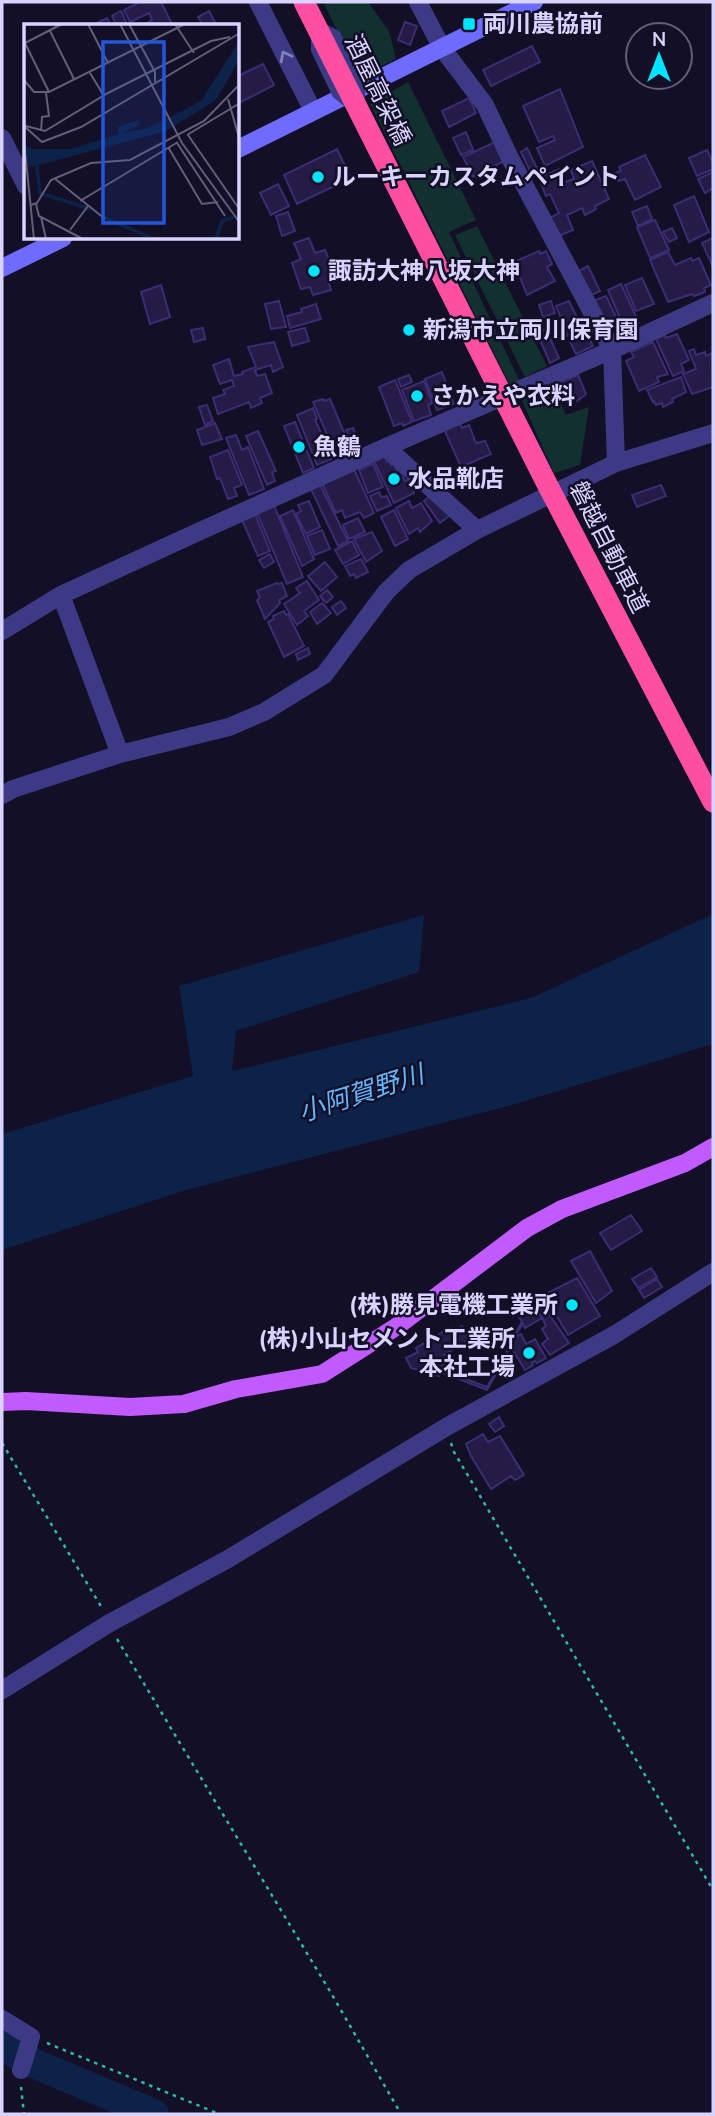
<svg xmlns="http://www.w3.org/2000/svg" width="715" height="2116" viewBox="0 0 715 2116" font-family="'Nunito Sans','Noto Sans JP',sans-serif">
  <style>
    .green { fill: #12302f }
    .water { fill: #0c2248 }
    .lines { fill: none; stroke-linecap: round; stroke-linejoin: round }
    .river { stroke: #0c2248; stroke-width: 30 }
    .building { fill: #241b47; stroke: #3b2d73; stroke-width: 2 }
    .path { stroke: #2fb8b0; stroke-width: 2.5; stroke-dasharray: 3.5 5; stroke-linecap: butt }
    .minor { stroke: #3d3a85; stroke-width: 18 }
    .tertiary { stroke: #3d3a85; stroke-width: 18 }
    .secondary { stroke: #6f6bff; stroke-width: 18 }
    .primary { stroke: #c25bff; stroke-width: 18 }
    .service-bridge { stroke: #3d3a85; stroke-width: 10 }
    .motorway-bridge { stroke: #ff4fa3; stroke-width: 21 }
    .oneway { stroke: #837fbc }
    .poi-dot { fill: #00e5ff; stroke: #130f26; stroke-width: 2.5 }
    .labels { text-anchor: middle; stroke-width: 5; stroke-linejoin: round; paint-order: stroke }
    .poi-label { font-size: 24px; font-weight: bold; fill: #d9d4ff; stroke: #130f26; text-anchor: start }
    .street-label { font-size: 24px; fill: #d9d4ff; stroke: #130f26 }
    .water-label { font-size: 26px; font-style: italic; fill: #62b6ff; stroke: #130f26 }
    .inset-river { fill: none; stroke: #0c2248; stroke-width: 3.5 }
    .inset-road { fill: none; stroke: #625e7d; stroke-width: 2 }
    .view { fill: #2655da; fill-opacity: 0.15; stroke: #2655da; stroke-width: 3.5 }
    .inset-edge { fill: none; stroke: #d9d4ff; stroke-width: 3.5 }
  </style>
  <rect width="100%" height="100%" fill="#130f26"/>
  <path class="green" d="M323 2H368L389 31 396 59 365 74 353 63Z
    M408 82 476 220 449 232 520 382 510 385 370 104Z
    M477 226 547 366 525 377 455 235Z
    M551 382 566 415 589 407 580 465 554 473 520 396Z"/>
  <path class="water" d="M713 914V1044L512 1105 186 1190 2 1250V1134L193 1076 179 986 424 915 419 972 236 1031 232 1071 531 998Z"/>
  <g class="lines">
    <path class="river" d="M2 2046 33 2063 154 2114"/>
  </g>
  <path class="building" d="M140 2H161L173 26H146L145 24 152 20 149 13 130 22 124 10Z
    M121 11 127 24 117 26 112 16Z
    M209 11 217 26H203L198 17Z
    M107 18 111 26H91Z
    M405 22 417 26 410 45 398 40Z
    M532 46 540 62 491 86 483 70Z
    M263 64 274 85 241 102 238 96V76Z
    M560 89 583 147 545 166 537 148 555 140 553 136 539 142 523 106Z
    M469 98 476 113 449 127 442 111Z
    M466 132 473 150 461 155 453 138Z
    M495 142 504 161 473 177 463 157Z
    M527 148 539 172 532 175 521 152Z
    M337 149 351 178 297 204 284 175Z
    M707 150 713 163V169L697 176 689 158Z
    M645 155 661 187 635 200 625 179 618 181 615 173 621 171 619 167Z
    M592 161 609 199 595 206 596 209 585 215 582 208 567 215 573 230 559 236 550 218 559 213 550 194 546 196 539 178 559 169 565 182 574 179 571 170Z
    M713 172V188L705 193 698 179Z
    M278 184 289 206 271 215 260 193Z
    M694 196 709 232 689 242 674 205Z
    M647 206 652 219 638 226 632 212Z
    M288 212 295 231 282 236 276 216Z
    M655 220 669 250 650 258 637 227Z
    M672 228 677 238 669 242 663 232Z
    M309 238 315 253 325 250 337 278 328 281 331 290 313 295 310 287 301 289 292 263 301 259 294 243Z
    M713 238V267L702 243Z
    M539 251 540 254 546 251 552 264 547 267 555 281 527 295 514 262Z
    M668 252 675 265 691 258 692 261 699 258 711 285 704 288 705 292 694 296 692 294 668 302 650 260Z
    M588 266 600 291 589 296 577 272Z
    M642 278 654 304 636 311 625 285Z
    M621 284 639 323 625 330 608 290Z
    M161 285 170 317 150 324 141 292Z
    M606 296 618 321 603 328 593 301Z
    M279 301 286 327 271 329 265 304Z
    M551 301 555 313 543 317 539 305Z
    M569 301 583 330 568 336 556 306Z
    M316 304 321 319 290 328 287 316 302 312 301 309Z
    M203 328 205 339 194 342 191 330Z
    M305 328 309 341 292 346 288 332Z
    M546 329 559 358 550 363 537 333Z
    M587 334 593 346 576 354 570 342Z
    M677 334 689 360 681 364 684 371 673 376 656 339 665 335 666 338Z
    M274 342 283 367 273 372 271 365 255 370 257 376 265 374 272 393 260 398 262 403 251 408 249 402 218 414 213 398 225 394 223 390 234 386 232 380 220 384 213 365 229 359 234 376 243 374 242 372 256 367 248 347Z
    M653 342 668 374 657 377 659 382 639 391 626 361 634 357 631 352Z
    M694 349 696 355 705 352 706 356 712 353 713 387 692 394 683 374 696 369 689 351Z
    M442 372 454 404 437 410 425 379Z
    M409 375 412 382 401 387 398 379Z
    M578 375 586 394 577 401 575 398 571 400 562 382Z
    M681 377 686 392 672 399 673 402 663 407 662 403 656 405 654 401 653 402 647 390Z
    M395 380 412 422 403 426 402 423 394 426 379 387Z
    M424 381 432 403 428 405 431 415 414 421 402 390Z
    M323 399 324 401 330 399 351 449 336 456 313 402Z
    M207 405 213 421 205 425 199 407Z
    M313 408 317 419 315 420 322 435 325 434 334 458 317 465 297 415Z
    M295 422 314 468 303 473 284 426Z
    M215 423 222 439 202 445 197 430Z
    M460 424 462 428 469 425 476 443 485 441 491 454 461 467 444 429Z
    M353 428 357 438 350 441 346 430Z
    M258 431 276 471 272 472 275 481 267 485 246 436Z
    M236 435 242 450 248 447 264 489 249 495 226 438Z
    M228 450 242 485 234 488 237 496 228 499 220 478 217 479 210 457Z
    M383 455 387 462 389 461 391 465 394 464 397 471 400 470 405 481 413 478 424 486 414 491V493L394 503 373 459Z
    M373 464 383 487 368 493 359 470Z
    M353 467 374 513 364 518 360 512 345 518 342 510 336 513 321 481Z
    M320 485 348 541 338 546 311 489Z
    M661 485 666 496 637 507 632 495Z
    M379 492 381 497 387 496 391 505 377 511 370 496Z
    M434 493 454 512 440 523 424 501Z
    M309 501 320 527 306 534 296 514 301 511 298 505Z
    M409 501 412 508 421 503 432 521 420 532 418 528 409 534 396 508Z
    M273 503 303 577 287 584 256 510Z
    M293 510 314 559 302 566 280 516Z
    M394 510 408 539 395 546 381 517Z
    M254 512 270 551 258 556 241 518Z
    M358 518 365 532 349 539 343 525Z
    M322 530 330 549 315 555 307 536Z
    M372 532 382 551 366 562 354 539Z
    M352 541 359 555 343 564 335 550Z
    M270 554 274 562 264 568 259 560Z
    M361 559 368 572 356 578 354 574 350 576 345 566Z
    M325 562 337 577 321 591 308 576Z
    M307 581 319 600 304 611 308 616 297 625 284 604 300 593 296 588Z
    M277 583 278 584 282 583 287 596 279 600 280 603 265 619 257 600 260 598 257 591Z
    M327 590 333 597 326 603 320 596Z
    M341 601 346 608 337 615 332 607Z
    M322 603 331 613 317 624 310 612Z
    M284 611 286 615 288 614 304 646 284 657 268 622 274 619 273 616Z
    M308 648 310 654 298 660 296 654Z
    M631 1215 642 1231 611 1250 600 1233Z
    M590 1251 612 1291 596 1303 571 1261Z
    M651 1268 657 1277 638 1288 632 1279Z
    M577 1278 600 1316 568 1335 544 1295Z
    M657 1279 662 1287 644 1298 639 1290Z
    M534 1305 542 1318 525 1328 523 1324 513 1338 522 1322 518 1315Z
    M544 1307 569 1343 550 1355 542 1344 548 1339 542 1329 546 1326 539 1310Z
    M462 1326 470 1339 444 1355 448 1361 442 1366V1370L487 1387 511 1344 512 1345 487 1390 441 1372 439 1376 411 1368 406 1358 418 1352 416 1348 451 1327 454 1331Z
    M521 1334 526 1344 535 1339 546 1358 537 1363 535 1361 532 1363 533 1365 525 1370 512 1349 514 1348 509 1340Z
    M499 1417 504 1426 495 1432 489 1424Z
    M483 1434 488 1442 500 1436 524 1475 515 1480 511 1476 491 1489 471 1456 466 1444Z"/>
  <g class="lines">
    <path class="path" d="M2 1443 102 1608
      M451 1443 454 1452 713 1890
      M117 1639 331 1993 401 2114
      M47 2043 219 2114
      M21 2087 24 2114"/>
    <path class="minor" d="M442 48 485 105 510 158 612 350 616 463
      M2 138 26 186
      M386 447 477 530
      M61 595 120 754
      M2 631 61 595 198 532 386 447 612 350 713 303
      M2 795 13 789 120 754 229 727 264 712 324 675 386 592 409 570 477 530 616 463 713 433
      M2 1690 108 1624 228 1559 448 1426 614 1335 713 1272
      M2 2019 31 2037 21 2070"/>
    <path class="tertiary" d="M258 2 313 111
      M418 2 442 48"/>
    <path class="secondary" d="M238 149 534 2
      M2 268 63 238"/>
    <path class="primary" d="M2 1402 26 1401 130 1407 184 1404 236 1389 322 1374 396 1327 527 1228 562 1209 685 1163 713 1147"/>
    <path class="service-bridge" d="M316 25 336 35 361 82 359 112 337 94 316 50Z"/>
    <path class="motorway-bridge" d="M304 2 546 482 713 802"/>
  </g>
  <defs><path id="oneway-chevron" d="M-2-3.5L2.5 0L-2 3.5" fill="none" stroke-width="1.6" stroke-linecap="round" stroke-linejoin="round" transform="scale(1.75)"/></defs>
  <use class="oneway" href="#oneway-chevron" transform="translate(285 56) rotate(-117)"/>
  <g class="poi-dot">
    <rect x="462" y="17" width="14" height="14" rx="3.5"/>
    <circle cx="318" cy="177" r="7"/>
    <circle cx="314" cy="271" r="7"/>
    <circle cx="409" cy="330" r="7"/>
    <circle cx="417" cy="396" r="7"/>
    <circle cx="299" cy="447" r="7"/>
    <circle cx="394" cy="479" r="7"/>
    <circle cx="572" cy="1305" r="7"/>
    <circle cx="529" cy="1353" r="7"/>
  </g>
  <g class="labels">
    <g class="poi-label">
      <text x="483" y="32">両川農協前</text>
      <text x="332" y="185">ルーキーカスタムペイント</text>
      <text x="328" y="279">諏訪大神八坂大神</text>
      <text x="423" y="338">新潟市立両川保育園</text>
      <text x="431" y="404">さかえや衣料</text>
      <text x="313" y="455">魚鶴</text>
      <text x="408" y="487">水品靴店</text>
      <text x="558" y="1313" text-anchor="end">(株)勝見電機工業所</text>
      <text x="515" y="1347" text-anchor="end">(株)小山セメント工業所<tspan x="515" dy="28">本社工場</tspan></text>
    </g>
    <g class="street-label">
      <text transform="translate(378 90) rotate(64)" y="8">酒屋高架橋</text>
      <text transform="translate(609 547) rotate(63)" y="8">磐越自動車道</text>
    </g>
    <g class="water-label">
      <text transform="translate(361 1093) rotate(-18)" y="9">小阿賀野川</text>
    </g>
  </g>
  <g transform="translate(24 24)">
    <rect width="215" height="215" fill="#130f26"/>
    <path d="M215 17V36L192 76 142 107 8 143 0 139V121L10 125H47L95 110 94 103 115 96V101L99 109 124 104 177 77Z" fill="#0c2248"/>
    <path class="inset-river" d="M12 136 16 169 66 185M79 193 130 215M192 215 198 197 210 193"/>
    <path class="inset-road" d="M64 0 84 39M96 0 158 119 216 199M105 0 131 48V58M151 0 170 29M26 7 50 55M1 19 25 68M1 19 38 0M66 49 80 72M0 56 10 68H25L161 0M204 75 216 117M0 102 18 118 57 103 216 9M2 102 21 107 84 69 187 17 206 13M17 107 18 93 25 92 22 69M163 111 216 79M164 111 216 186M0 117 10 215M153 119 201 192M144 123 178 180 194 178M30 154 81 195M56 177 154 118M12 180 15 192 59 215M7 181 13 179 27 156 67 139 106 136 180 97 216 60M17 193 22 215M46 206 64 182"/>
    <path class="view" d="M79 18H140V199H79Z"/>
    <rect width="215" height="215" class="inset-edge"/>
  </g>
  <rect width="715" height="2116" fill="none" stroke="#d9d4ff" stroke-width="7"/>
  <g transform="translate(659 56)"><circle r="33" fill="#130f26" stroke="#625e7d" stroke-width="2"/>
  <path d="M0-5L12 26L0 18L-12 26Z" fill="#00e5ff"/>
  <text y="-10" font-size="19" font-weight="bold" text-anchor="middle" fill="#d9d4ff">N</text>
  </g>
</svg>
